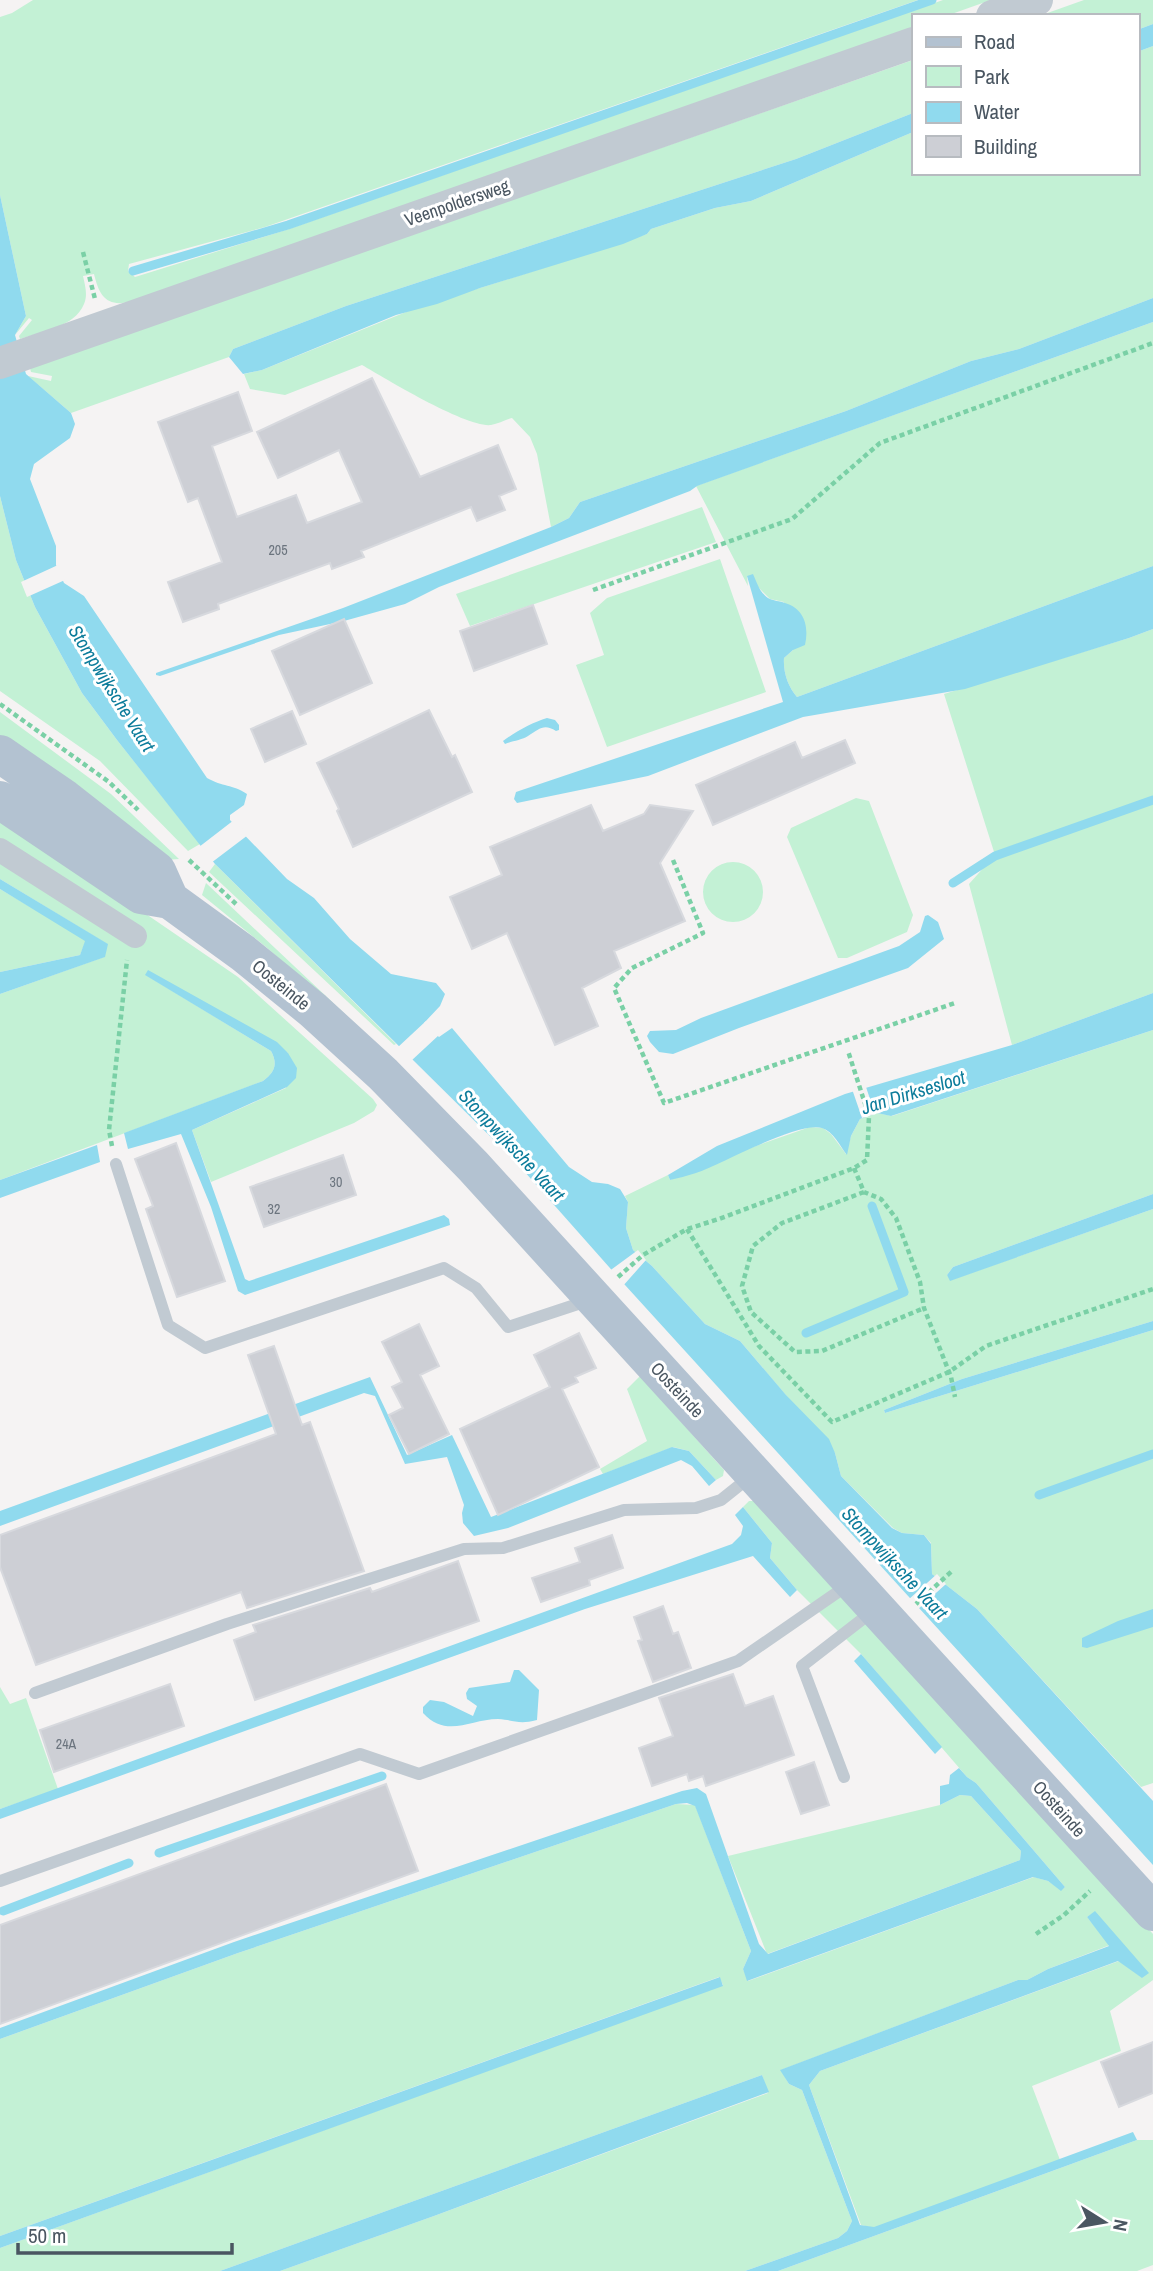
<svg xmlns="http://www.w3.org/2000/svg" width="1153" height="2271" viewBox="0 0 1153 2271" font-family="'Archivo Narrow',sans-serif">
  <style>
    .green { fill: #c3f1d5 }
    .water { fill: #90daee }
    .pier { fill: #f5f3f3 }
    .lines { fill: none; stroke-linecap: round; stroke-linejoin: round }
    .stream { stroke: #90daee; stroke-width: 9 }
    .building { fill: #cdcfd5; stroke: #d7d9de; stroke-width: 2 }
    .path { stroke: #7ad0a6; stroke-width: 4.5; stroke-dasharray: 5 3.5; stroke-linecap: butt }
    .service { stroke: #c1cad2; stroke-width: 12 }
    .minor { stroke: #c1cad2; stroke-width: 24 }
    .tertiary { stroke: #c1cad2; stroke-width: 32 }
    .primary { stroke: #b3c2d1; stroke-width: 38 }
    .labels { text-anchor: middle; stroke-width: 6; stroke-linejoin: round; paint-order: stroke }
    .number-label { font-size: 14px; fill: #6b747e }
    .street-label { font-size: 18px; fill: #4a5661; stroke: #fff }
    .water-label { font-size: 19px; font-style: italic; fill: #0c7c9b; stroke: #fff }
  </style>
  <rect width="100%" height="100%" fill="#f5f3f3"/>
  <path class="green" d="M33 0H918L265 227 129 264 128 271 135 277 289 229 943 0H991L946 16H913V27L129 302C106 307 99 295 94 274L83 276C85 285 88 295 84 304 75 327 40 332 20 339L19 336 32 320 29 318 15 335 26 316 0 195V17L12 13Z
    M1084 0H1153V24L1137 30V16H1039Z
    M1153 46V298L1019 349 971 361 846 411 580 502 569 518 551 527 537 454 530 437 512 418C505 420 498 424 491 425 467 428 386 379 362 365L285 395 250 389 244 374 262 370 411 310C436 305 458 294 483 287 538 270 592 252 647 234L651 229 715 208 751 201 913 132V173H1137V52Z
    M913 60V113L796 159 346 306 233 349 229 357 71 413 28 376 51 381 52 376 31 372 30 368Z
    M1153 322V566L797 697C788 687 783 672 784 658L793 650 784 602 770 599 747 576 748 586 696 486Z
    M0 496 16 560 35 607 82 693 117 740 200 844 188 851 100 761 0 691Z
    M702 507 716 542 470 626 456 594Z
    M720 559 766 692 607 747 576 665 604 655 590 613 607 598Z
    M1153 629V993L1012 1045 969 884 995 855 944 694 1129 638Z
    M0 712 111 794 179 859 165 860 0 743Z
    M856 798 869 801 913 915 907 932 847 958H838L787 837 791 828Z
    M0 814 238 977 373 1099 377 1105 374 1111 354 1123 211 1182 192 1130 286 1088 288 1053 146 975 271 1051C278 1064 275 1072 263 1081L0 1180V994L104 957 107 944 0 879V861L138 945 147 934 0 842Z
    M703 892a30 30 0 1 1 60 0a30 30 0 1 1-60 0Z
    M215 864 396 1044 394 1045 209 872Z
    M206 883 380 1047 266 947 202 895Z
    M0 889 86 940 80 955 0 972Z
    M1153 1030V1194L953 1267 947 1275 951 1280 1153 1209V1321L962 1379 884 1410 885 1413 1153 1330V1783L1141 1787 977 1609 932 1574 931 1543 924 1535 902 1533 893 1528 841 1476 835 1453 740 1341 705 1324 652 1266 633 1250 626 1228 628 1202 625 1196 668 1175 670 1180 753 1147 810 1127 823 1128 831 1134 846 1154 851 1136 860 1119 877 1113 892 1116Z
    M640 1376 724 1470 723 1476 716 1480 689 1451 673 1447 603 1474 600 1469 647 1441 627 1389Z
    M749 1501H759L1153 1934V1980L1110 2011 1121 2051 1032 2086 1060 2160 874 2228 861 2225 809 2085 820 2071 1119 1961 1143 1978 1095 1912 1087 1917 1110 1945 1048 1969 1027 1980H1018L781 2070 789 2084 802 2090 852 2221 847 2231 838 2238 745 2271H280L434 2216 768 2093 762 2075 220 2271H0V2248L723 1985 719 1977 0 2236V2039L238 1953 676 1804 695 1805 751 1951 743 1969 748 1981 1034 1877 1048 1881 1061 1890 1065 1887 976 1783 967 1777 861 1654 797 1590 770 1558 772 1543 743 1507Z
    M0 1687 10 1704 26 1698 58 1789 0 1809Z
    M960 1795 971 1796 1021 1851 1020 1860 767 1954 728 1856 940 1805Z
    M1137 2140H1153V2265L1137 2271H778Z"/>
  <path class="water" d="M1153 24V46L1137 52V30Z
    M913 113V132L751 201 715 208 651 229 647 234 623 244 480 288 437 304 396 315 262 370 243 374 229 357 233 349 346 306 796 159Z
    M0 195 26 316 15 335 26 374 71 413 75 424 70 438 34 464 30 479 56 546V565L64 583 84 596 207 778C223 787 232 784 247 794L244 805 230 815V820L287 879 314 898 350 939 391 974 436 983 445 994 440 1006 424 1023 439 1037 452 1028 569 1167 592 1182 608 1184 620 1189 628 1202 626 1228 633 1250 652 1266 705 1324 740 1341 786 1395 829 1439 835 1453 841 1476 892 1528 902 1533 924 1535 931 1544 932 1574 977 1609 1153 1801V1865L625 1285 516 1162 215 864 117 740 82 693 35 607 16 560 0 496Z
    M1153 298V322L697 486 690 491 439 587 405 604 344 621 279 635 160 676 156 675V673L343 608 551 527 569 518 580 502 846 411 971 361 1019 349Z
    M1153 566V629L1129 638 965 689 803 717 648 776 517 803 514 799 516 792 783 702 747 576 753 574C757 583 760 593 768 598 773 601 780 601 785 603 805 609 809 627 805 645L793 650 784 658C783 672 788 687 797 697Z
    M547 718 555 720 559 725V730L556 731C544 723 539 729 528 736 522 740 512 741 505 744L503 741C515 732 533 722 547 718Z
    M0 879 108 944 105 957 0 994V972L80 955 85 941 0 889Z
    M928 915 938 922 944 939 908 968 739 1028 673 1054 659 1052 650 1042 647 1036 650 1031 676 1030 701 1018 899 946 920 932 925 916Z
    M148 970 277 1042 288 1053 297 1068 296 1078 287 1087 192 1130 245 1279 249 1281 444 1215 449 1219 450 1225 245 1295 238 1291 211 1207 181 1134 128 1149 124 1133 263 1081C275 1072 278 1064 271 1051L145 975Z
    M1153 993V1030L891 1116 877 1113 860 1119 851 1136 847 1155C840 1146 833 1131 822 1128 798 1121 722 1164 696 1173 687 1176 678 1178 670 1180L668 1175 717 1146 845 1094 1012 1045Z
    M97 1145 100 1162 0 1198V1180Z
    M1153 1194V1209L950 1281 947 1275 953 1267Z
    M1153 1321V1330L885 1413 884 1410 962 1379Z
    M370 1377 407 1455 452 1435 491 1517 672 1447 689 1451 716 1480 709 1486 692 1466 681 1460 508 1528 474 1536 463 1523 462 1513 464 1505 447 1457 405 1464 375 1396 364 1393 0 1526V1511Z
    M743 1507 772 1543 770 1558 797 1590 790 1597 753 1556 585 1609 0 1819V1809L732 1544 741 1535 743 1526 735 1515Z
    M1153 1609V1627L1087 1648 1082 1647V1638L1118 1621Z
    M861 1654 942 1747 935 1754 854 1661Z
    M514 1670H519L539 1690 537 1720C518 1725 515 1720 498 1719 470 1719 447 1739 423 1713V1707L430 1700 444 1702 473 1716 477 1706 467 1699 466 1693 469 1688 510 1682Z
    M959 1768 967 1777 976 1783 1065 1887 1061 1891 1048 1881 1033 1877 747 1981 743 1969 751 1951 695 1806 687 1803 676 1804 238 1953 0 2039V2028L234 1942 682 1791 697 1788 706 1794 759 1944 768 1954 1020 1860 1021 1851 971 1796 960 1795 940 1805V1786L949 1784 950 1775Z
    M1095 1911 1149 1973 1142 1978 1118 1961 820 2071 809 2085 860 2225 874 2227 1133 2132 1137 2140 778 2271H745L838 2238 847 2231 852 2221 802 2090 789 2084 780 2070 1018 1980H1027L1048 1969 1109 1946 1087 1917Z
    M720 1977 723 1986 0 2248V2236Z
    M762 2075 769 2092 434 2216 280 2271H220Z"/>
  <path class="pier" d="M58 565 65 580 27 597 21 582Z
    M234 820 248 835 211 863 199 847Z
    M426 1021 439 1035 411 1061 397 1048Z
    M865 1084 875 1114 862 1118 852 1089Z
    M638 1250 646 1260 622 1287 608 1272Z
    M937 1574 946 1584 917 1610 908 1600Z"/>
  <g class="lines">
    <path class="stream" d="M133 271 288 225 932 0
      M953 883 995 856 1153 800
      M806 1333 904 1292 872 1206
      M1039 1495 1153 1454
      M159 1853 382 1776
      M3 1911 129 1863"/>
  </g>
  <path class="building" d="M372 378 420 477 498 445 516 489 499 496 505 510 477 521 471 507 361 551 364 557 332 569 330 563 218 604 219 609 183 622 168 582 222 562 198 498 188 502 158 422 238 392 252 431 212 446 237 517 296 495 307 523 362 502 339 450 278 478 257 432Z
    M533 605 547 644 474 671 460 631Z
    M344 619 372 683 300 715 272 651Z
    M429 710 452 757 455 755 472 792 353 847 337 811 339 809 317 763Z
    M292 711 306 744 265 762 251 729Z
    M845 740 855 763 713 825 696 785 795 742 802 758Z
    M591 805 603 831 644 814 650 805 693 811 660 863 685 921 614 951 621 968 582 988 598 1026 555 1045 507 933 472 949 450 897 502 875 490 847Z
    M176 1143 225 1281 177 1297 146 1209 153 1206 135 1159Z
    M343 1155 356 1195 264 1227 250 1187Z
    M419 1324 439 1366 420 1375 449 1434 409 1454 389 1415 403 1408 392 1387 402 1382 382 1342Z
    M579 1333 596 1368 575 1377 578 1382 562 1389 599 1467 498 1515 460 1429 550 1387 534 1355Z
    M274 1346 302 1425 310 1422 364 1571 247 1608 241 1592 36 1665 0 1567V1535L276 1434 248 1355Z
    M612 1535 623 1568 589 1580 590 1585 541 1602 532 1578 580 1562 575 1548Z
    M458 1561 479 1621 255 1700 234 1640 256 1632 253 1625 370 1588 372 1592Z
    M663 1606 673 1634 678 1632 691 1668 653 1682 638 1641 642 1640 634 1617Z
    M733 1674 745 1706 773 1696 794 1755 706 1786 703 1776 689 1781 687 1774 652 1786 639 1748 673 1736 659 1698Z
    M170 1684 184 1726 54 1772 40 1730Z
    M814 1762 829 1805 801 1814 786 1772Z
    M386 1784 418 1871 0 2024V1925Z
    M1153 2042V2093L1119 2107 1101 2062Z"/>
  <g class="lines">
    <path class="path" d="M83 252 95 299
      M593 590 792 519 880 443 1153 343
      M0 704 109 782 138 810
      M189 860 236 904
      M673 860 703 933 632 968 614 988 664 1103 955 1003
      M112 1146 109 1130 127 960
      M854 1168 864 1192 881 1199 896 1218 920 1282 924 1308 951 1377 955 1397
      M864 1192 782 1223 753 1246 742 1286 751 1312 795 1352 822 1351 924 1308
      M687 1229 759 1346 832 1422 949 1372 986 1346 1153 1289
      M618 1277 643 1255 687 1229 719 1219 854 1168 867 1160 869 1116 848 1051
      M916 1604 952 1571
      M1036 1934 1064 1915 1090 1891"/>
    <path class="service" d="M116 1164 168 1325 205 1348 444 1268 476 1288 508 1327 590 1300
      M35 1693 227 1624 464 1549 503 1548 624 1510 696 1508 721 1500 751 1476
      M844 1777 802 1666 873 1611
      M0 1881 360 1754 419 1774 738 1661 848 1585"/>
    <path class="minor" d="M0 850 135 936"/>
    <path class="tertiary" d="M992 16 1037 0
      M0 363 913 43"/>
    <path class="primary" d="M0 754 64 798 157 871 170 900
      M0 800 141 895 170 900 243 953 313 1010 383 1074 473 1166 1153 1912"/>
  </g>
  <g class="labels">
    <g class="number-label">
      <text x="278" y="555">205</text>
      <text x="336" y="1187">30</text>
      <text x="274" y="1214">32</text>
      <text x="66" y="1749">24A</text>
    </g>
    <g class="street-label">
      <text transform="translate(457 203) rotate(-19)" y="6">Veenpoldersweg</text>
      <text transform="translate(281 985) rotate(39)" y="6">Oosteinde</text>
      <text transform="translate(677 1390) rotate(47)" y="6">Oosteinde</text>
      <text transform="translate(1059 1809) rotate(48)" y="6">Oosteinde</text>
    </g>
    <g class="water-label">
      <text transform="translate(112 688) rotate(58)" y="7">Stompwijksche Vaart</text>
      <text transform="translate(913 1092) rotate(-17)" y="7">Jan Dirksesloot</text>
      <text transform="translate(512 1145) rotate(47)" y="7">Stompwijksche Vaart</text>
      <text transform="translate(895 1563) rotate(47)" y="7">Stompwijksche Vaart</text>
    </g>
  </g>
  <rect x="912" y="14" width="228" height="161" fill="#ffffff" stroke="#b7bbc0" stroke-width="2"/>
  <rect x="926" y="37" width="35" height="10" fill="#b3c2d1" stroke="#b7bbc0" stroke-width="2"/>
  <text x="974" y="49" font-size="21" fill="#4a5661">Road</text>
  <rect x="926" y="66" width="35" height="21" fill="#c3f1d5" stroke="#b7bbc0" stroke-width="2"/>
  <text x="974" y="84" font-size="21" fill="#4a5661">Park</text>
  <rect x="926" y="102" width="35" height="21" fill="#90daee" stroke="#b7bbc0" stroke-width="2"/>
  <text x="974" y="119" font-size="21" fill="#4a5661">Water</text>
  <rect x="926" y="136" width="35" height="21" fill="#cdcfd5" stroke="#b7bbc0" stroke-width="2"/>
  <text x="974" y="154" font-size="21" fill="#4a5661">Building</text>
  <g transform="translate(1104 2222) rotate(101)" stroke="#ffffff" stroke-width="5" paint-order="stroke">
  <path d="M0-5L12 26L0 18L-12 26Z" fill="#4a5661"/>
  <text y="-10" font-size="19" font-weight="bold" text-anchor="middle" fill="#4a5661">N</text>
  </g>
  <path d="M18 2243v10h214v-10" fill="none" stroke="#4a5661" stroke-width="3.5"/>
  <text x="28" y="2243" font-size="21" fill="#4a5661" stroke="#ffffff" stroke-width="5" paint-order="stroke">50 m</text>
</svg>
